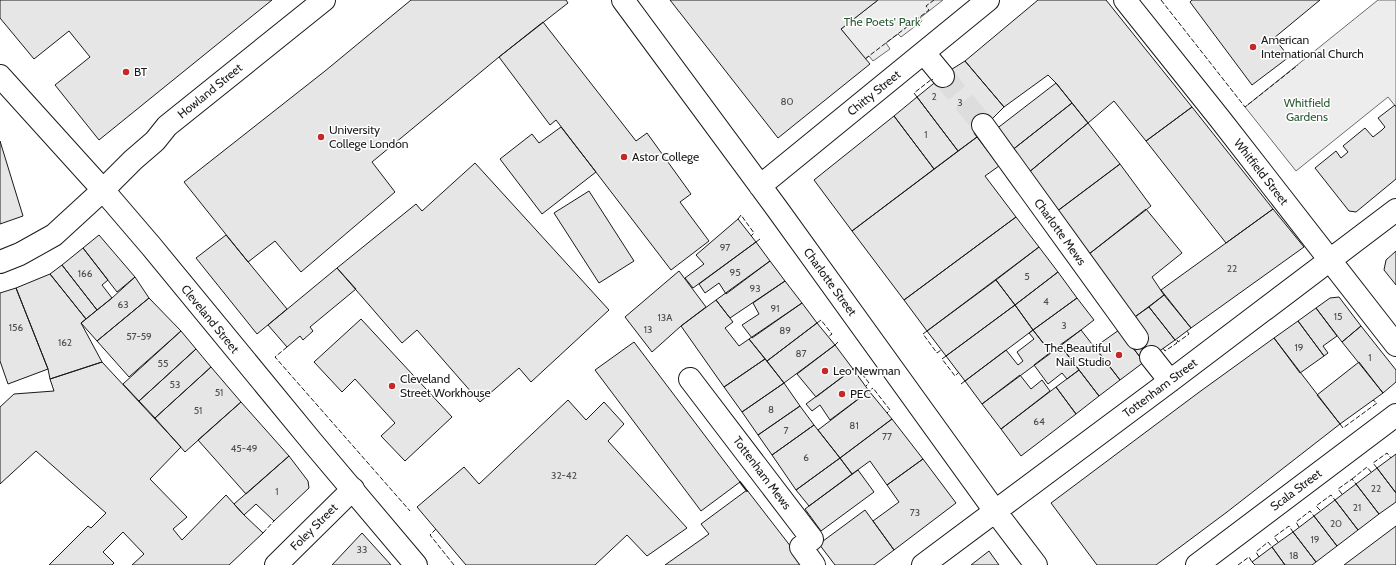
<svg xmlns="http://www.w3.org/2000/svg" width="1396" height="565" viewBox="0 0 1396 565" font-family="Cabin,sans-serif">
  <style>
    .built { fill: #ededed; stroke: #6a6a6a }
    .building { fill: #e6e6e6; stroke: #1a1a1a }
    .lines { fill: none; stroke-linecap: round; stroke-linejoin: round }
    .street-tunnel { stroke: #ddd; stroke-width: 22; stroke-dasharray: 22 11; stroke-linecap: butt }
    .street-casing { stroke: #1a1a1a; stroke-width: 24 }
    .secondary-casing { stroke: #1a1a1a; stroke-width: 24 }
    .street { stroke: #fff; stroke-width: 22 }
    .secondary { stroke: #fff; stroke-width: 22 }
    .fence { stroke: #1a1a1a; stroke-width: 1; stroke-dasharray: 5 2; stroke-linecap: butt }
    .wall { stroke: #1a1a1a; stroke-width: 2 }
    .poi-dot { fill: #c62828; stroke: #fff; stroke-width: 1.5 }
    .labels { text-anchor: middle; stroke-width: 3; stroke-linejoin: round; paint-order: stroke }
    .number-label { font-size: 10px; fill: #4d4d4d }
    .park-label { font-size: 12px; fill: #2b5a34; stroke: #fff }
    .poi-label { font-size: 12px; fill: #1a1a1a; stroke: #fff; text-anchor: start }
    .street-label { font-size: 12px; fill: #1a1a1a; stroke: #fff }
  </style>
  <rect width="100%" height="100%" fill="#fff"/>
  <path class="built" d="M878 0H943L920 18 922 21 901 37 898 34 886 43 890 49 873 61 869 56 865 59 841 29Z
    M1378 0H1396V107L1388 97 1296 171 1245 107Z"/>
  <path class="building" d="M0 0H272L99 140 55 85 90 57 69 31 34 59 0 18Z
    M411 0H566L568 3 499 57 372 162 395 192 301 272 275 241 248 262 184 182 325 71Z
    M670 0H878L841 29 870 64 778 138Z
    M1038 0H1106L1192 107 1146 141 1114 101 1088 123 1056 83 1048 75 1004 107 965 61Z
    M1192 0H1320L1274 38 1289 57 1252 85 1190 2Z
    M543 22 636 141 647 133 691 194 680 202 709 241 671 270 556 120 550 125 499 57Z
    M965 61 1004 107 989 122 974 133 977 137 958 151 917 97 949 71Z
    M1056 83 1072 103 1011 151 995 130Z
    M917 97 958 151 934 169 894 116Z
    M1072 103 1088 123 1028 173 1011 151Z
    M1395 105 1396 107V179L1356 212 1349 211 1315 168 1336 151 1341 158 1348 152 1343 146 1365 128 1373 137 1382 130 1385 127 1378 118Z
    M1192 107 1273 209 1226 243 1146 141Z
    M894 116 934 169 852 231 814 180Z
    M1088 123 1120 164 1056 212 1028 173Z
    M561 127 596 172 542 214 500 159 532 134 539 143Z
    M977 137 999 166 985 176 1016 217 904 300 852 231Z
    M0 141 23 216 0 224Z
    M475 163 609 310 531 382 519 368 480 402 417 330 402 343 337 268 416 204 422 211Z
    M1120 164 1151 206 1089 254 1056 212Z
    M589 191 634 261 599 283 554 213Z
    M1146 209 1182 253 1152 277 1164 295 1135 317 1089 254Z
    M1273 209 1304 247 1191 328 1161 290Z
    M1016 217 1039 247 927 331 904 300Z
    M738 219 756 242 693 288 685 278 704 264 696 255Z
    M99 235 135 277 117 292 83 248Z
    M226 235 287 309 257 334 196 258Z
    M756 242 770 261 726 294 719 283 705 293 699 284Z
    M1039 247 1058 272 1015 305 996 280Z
    M83 248 108 280 102 285 112 298 97 310 62 265Z
    M1396 251V285L1384 270 1386 260Z
    M770 261 785 281 730 318 716 300Z
    M62 265 97 310 86 319 50 274Z
    M337 268 356 289 310 327 313 331 303 340 300 336 287 347 268 325Z
    M679 271 706 307 681 326 652 352 625 317Z
    M1058 272 1077 298 1033 330 1015 305Z
    M50 274 86 319 81 323 102 362 50 379 48 369 16 288Z
    M135 277 149 298 97 341 81 323 112 298Z
    M996 280 1015 305 946 356 927 331Z
    M785 281 802 303 752 338 742 325 759 314 753 303Z
    M16 288 48 369 8 384 0 361V293Z
    M1164 295 1191 328 1175 340 1149 307Z
    M1339 297 1361 326 1342 342 1316 308 1330 298Z
    M149 298 181 331 129 377 97 341Z
    M1077 298 1094 320 1051 353 1033 330Z
    M716 300 733 322 725 328 739 346 749 339 765 359 724 387 681 326Z
    M802 303 817 323 767 361 749 339Z
    M1015 305 1033 330 965 381 946 356Z
    M1149 307 1175 340 1144 362 1129 343 1133 318Z
    M1316 308 1337 336 1323 346 1328 353 1324 356 1298 321Z
    M361 319 452 417 405 461 381 436 395 423 355 379 342 392 314 362Z
    M1298 321 1324 356 1300 373 1274 338Z
    M817 323 835 345 784 383 767 361Z
    M1361 326 1396 370V382L1383 393 1342 342Z
    M1033 330 1051 353 982 404 965 381 1006 350 1018 365 1023 361 1017 352 1034 339 1029 333Z
    M1081 330 1120 380 1099 396 1060 345Z
    M1119 330 1144 362 1120 380 1095 347Z
    M181 331 196 349 139 401 123 384Z
    M1274 338 1340 424 1227 512 1156 565H1097L1051 503 1198 393Z
    M634 342 740 482 701 511 595 370Z
    M835 345 853 369 816 397 797 374Z
    M1060 345 1079 370 1067 379 1062 373 1048 384 1034 365Z
    M196 349 211 367 155 418 139 401Z
    M765 359 784 383 742 412 724 387Z
    M102 362 181 447 150 479 187 517 173 529 182 540 226 495 244 515 263 533 229 565H132L144 554 123 532 103 552 114 563 112 565H49L88 526 91 528 106 513 36 451 0 484V407L14 394 54 391 50 379Z
    M1359 362 1383 393 1340 424 1317 395Z
    M211 367 241 402 185 452 155 418Z
    M853 369 869 391 830 420 820 405 812 411 806 404Z
    M1079 370 1099 396 1076 414 1056 387Z
    M1020 375 1031 389 1042 380 1050 391 1001 429 982 404Z
    M784 383 800 406 758 435 742 412Z
    M1056 387 1076 414 1021 456 1001 429Z
    M869 391 892 419 840 458 818 430Z
    M568 400 586 420 604 402 624 424 608 441 687 528 647 556 627 535 595 565H466L417 507 464 467 479 484Z
    M241 402 289 456 246 494 198 440Z
    M800 406 814 425 772 455 758 435Z
    M892 419 923 459 887 485 870 461 852 474 840 458Z
    M814 425 840 458 796 490 772 455Z
    M1396 454V493L1377 468Z
    M289 456 308 481 309 488 274 521 256 504 244 515 234 504Z
    M840 458 852 474 809 506 796 490Z
    M923 459 956 503 894 550 873 521 899 502 887 485Z
    M1377 468 1396 493V502L1379 514 1356 484Z
    M858 470 874 492 821 531 805 509Z
    M1356 484 1379 514 1358 530 1335 500Z
    M747 490 805 565H665L709 534 701 524Z
    M1335 500 1358 530 1337 546 1314 516Z
    M865 510 894 550 874 565H835L819 544Z
    M1314 516 1337 546 1316 562 1293 532Z
    M1396 526V565H1344Z
    M1293 532 1316 562 1312 565H1285L1272 547Z
    M362 533 391 565H332Z
    M1272 547 1285 565H1255L1252 562Z
    M989 551 999 565H971Z"/>
  <g class="lines">
    <path class="street-tunnel" d="M943 76 983 125"/>
    <defs>
      <path id="street" d="M623 0 778 210 995 511 1036 565
        M1125 0 1220 119 1396 345
        M924 53 943 76
        M0 76 103 190
        M983 125 1137 338
        M760 186 988 0
        M1151 357 1170 381
        M690 379 812 539 801 547 814 565
        M276 565 353 489
        M923 565 1170 381 1396 210
        M1197 565 1396 415"/>
      <path id="secondary" d="M103 190 151 246 313 443 416 565
        M0 262 20 254 54 235 103 190 133 160 155 141 167 126 324 0"/>
    </defs>
    <use href="#street" class="street-casing"/>
    <use href="#secondary" class="secondary-casing"/>
    <use href="#street" class="street"/>
    <use href="#secondary" class="secondary"/>
    <path class="fence" d="M1161 0 1245 107 1298 65
      M865 59 929 10 926 6 934 0
      M917 97 914 93 932 79 933 80
      M738 219 741 215 754 233 751 236
      M756 242 760 239
      M817 323 821 320 832 334 828 337
      M927 331 923 334 937 353 941 350
      M1177 340 1178 342 1189 334 1187 331
      M835 345 838 342
      M287 347 275 357 410 511
      M1163 348 1165 351 1177 343 1175 340
      M946 356 942 359 955 376 959 372
      M853 369 856 366 869 383 866 386
      M961 384 965 381
      M869 391 873 388 890 410 887 413
      M1340 424 1343 428 1377 403 1373 400
      M1377 468 1373 463 1387 453 1391 458
      M1352 479 1367 467 1371 472
      M1342 494 1338 489 1352 479 1356 484
      M1320 510 1316 506 1331 495 1335 500
      M1299 527 1296 522 1310 511 1314 516
      M436 529 430 535 454 565
      M263 533 274 521
      M1278 542 1274 537 1289 526 1293 532
      M1259 557 1256 552 1268 542 1272 547
      M1238 565 1249 557 1252 562"/>
    <path class="wall" d="M740 482 747 491"/>
  </g>
  <g class="poi-dot">
    <circle cx="1253" cy="47" r="4"/>
    <circle cx="126" cy="72" r="4"/>
    <circle cx="321" cy="137" r="4"/>
    <circle cx="624" cy="157" r="4"/>
    <circle cx="1119" cy="355" r="4"/>
    <circle cx="825" cy="371" r="4"/>
    <circle cx="392" cy="386" r="4"/>
    <circle cx="842" cy="394" r="4"/>
  </g>
  <g class="labels">
    <g class="number-label">
      <text x="934" y="100">2</text>
      <text x="787" y="105">80</text>
      <text x="960" y="106">3</text>
      <text x="926" y="138">1</text>
      <text x="725" y="251">97</text>
      <text x="1232" y="272">22</text>
      <text x="735" y="276">95</text>
      <text x="85" y="277">166</text>
      <text x="1027" y="280">5</text>
      <text x="755" y="292">93</text>
      <text x="1046" y="305">4</text>
      <text x="123" y="308">63</text>
      <text x="775" y="312">91</text>
      <text x="1338" y="320">15</text>
      <text x="665" y="321">13A</text>
      <text x="1064" y="329">3</text>
      <text x="16" y="331">156</text>
      <text x="648" y="333">13</text>
      <text x="785" y="334">89</text>
      <text x="139" y="340">57-59</text>
      <text x="65" y="346">162</text>
      <text x="1299" y="351">19</text>
      <text x="801" y="357">87</text>
      <text x="1370" y="361">1</text>
      <text x="163" y="367">55</text>
      <text x="175" y="388">53</text>
      <text x="219" y="396">51</text>
      <text x="771" y="413">8</text>
      <text x="198" y="414">51</text>
      <text x="1039" y="425">64</text>
      <text x="854" y="429">81</text>
      <text x="786" y="434">7</text>
      <text x="887" y="440">77</text>
      <text x="244" y="452">45-49</text>
      <text x="806" y="461">6</text>
      <text x="564" y="479">32-42</text>
      <text x="1376" y="492">22</text>
      <text x="277" y="495">1</text>
      <text x="1357" y="511">21</text>
      <text x="915" y="516">73</text>
      <text x="1336" y="527">20</text>
      <text x="1315" y="543">19</text>
      <text x="362" y="553">33</text>
      <text x="1294" y="559">18</text>
    </g>
    <g class="park-label">
      <text x="882" y="26">The Poets' Park</text>
      <text x="1307" y="107">Whitfield<tspan x="1307" dy="14">Gardens</tspan></text>
    </g>
    <g class="poi-label">
      <text x="1261" y="44">American<tspan x="1261" dy="14">International Church</tspan></text>
      <text x="134" y="76">BT</text>
      <text x="329" y="134">University<tspan x="329" dy="14">College London</tspan></text>
      <text x="632" y="161">Astor College</text>
      <text x="1111" y="352" text-anchor="end">The Beautiful<tspan x="1111" dy="14">Nail Studio</tspan></text>
      <text x="833" y="375">Leo Newman</text>
      <text x="400" y="383">Cleveland<tspan x="400" dy="14">Street Workhouse</tspan></text>
      <text x="850" y="398">PEC</text>
    </g>
    <g class="street-label">
      <text transform="translate(210 91) rotate(-39)" y="4">Howland Street</text>
      <text transform="translate(874 93) rotate(-39)" y="4">Chitty Street</text>
      <text transform="translate(1261 172) rotate(52)" y="4">Whitfield Street</text>
      <text transform="translate(1060 232) rotate(54)" y="4">Charlotte Mews</text>
      <text transform="translate(830 282) rotate(54)" y="4">Charlotte Street</text>
      <text transform="translate(210 319) rotate(51)" y="4">Cleveland Street</text>
      <text transform="translate(1160 388) rotate(-37)" y="4">Tottenham Street</text>
      <text transform="translate(762 473) rotate(53)" y="4">Tottenham Mews</text>
      <text transform="translate(1296 490) rotate(-37)" y="4">Scala Street</text>
      <text transform="translate(314 527) rotate(-45)" y="4">Foley Street</text>
    </g>
  </g>
</svg>
